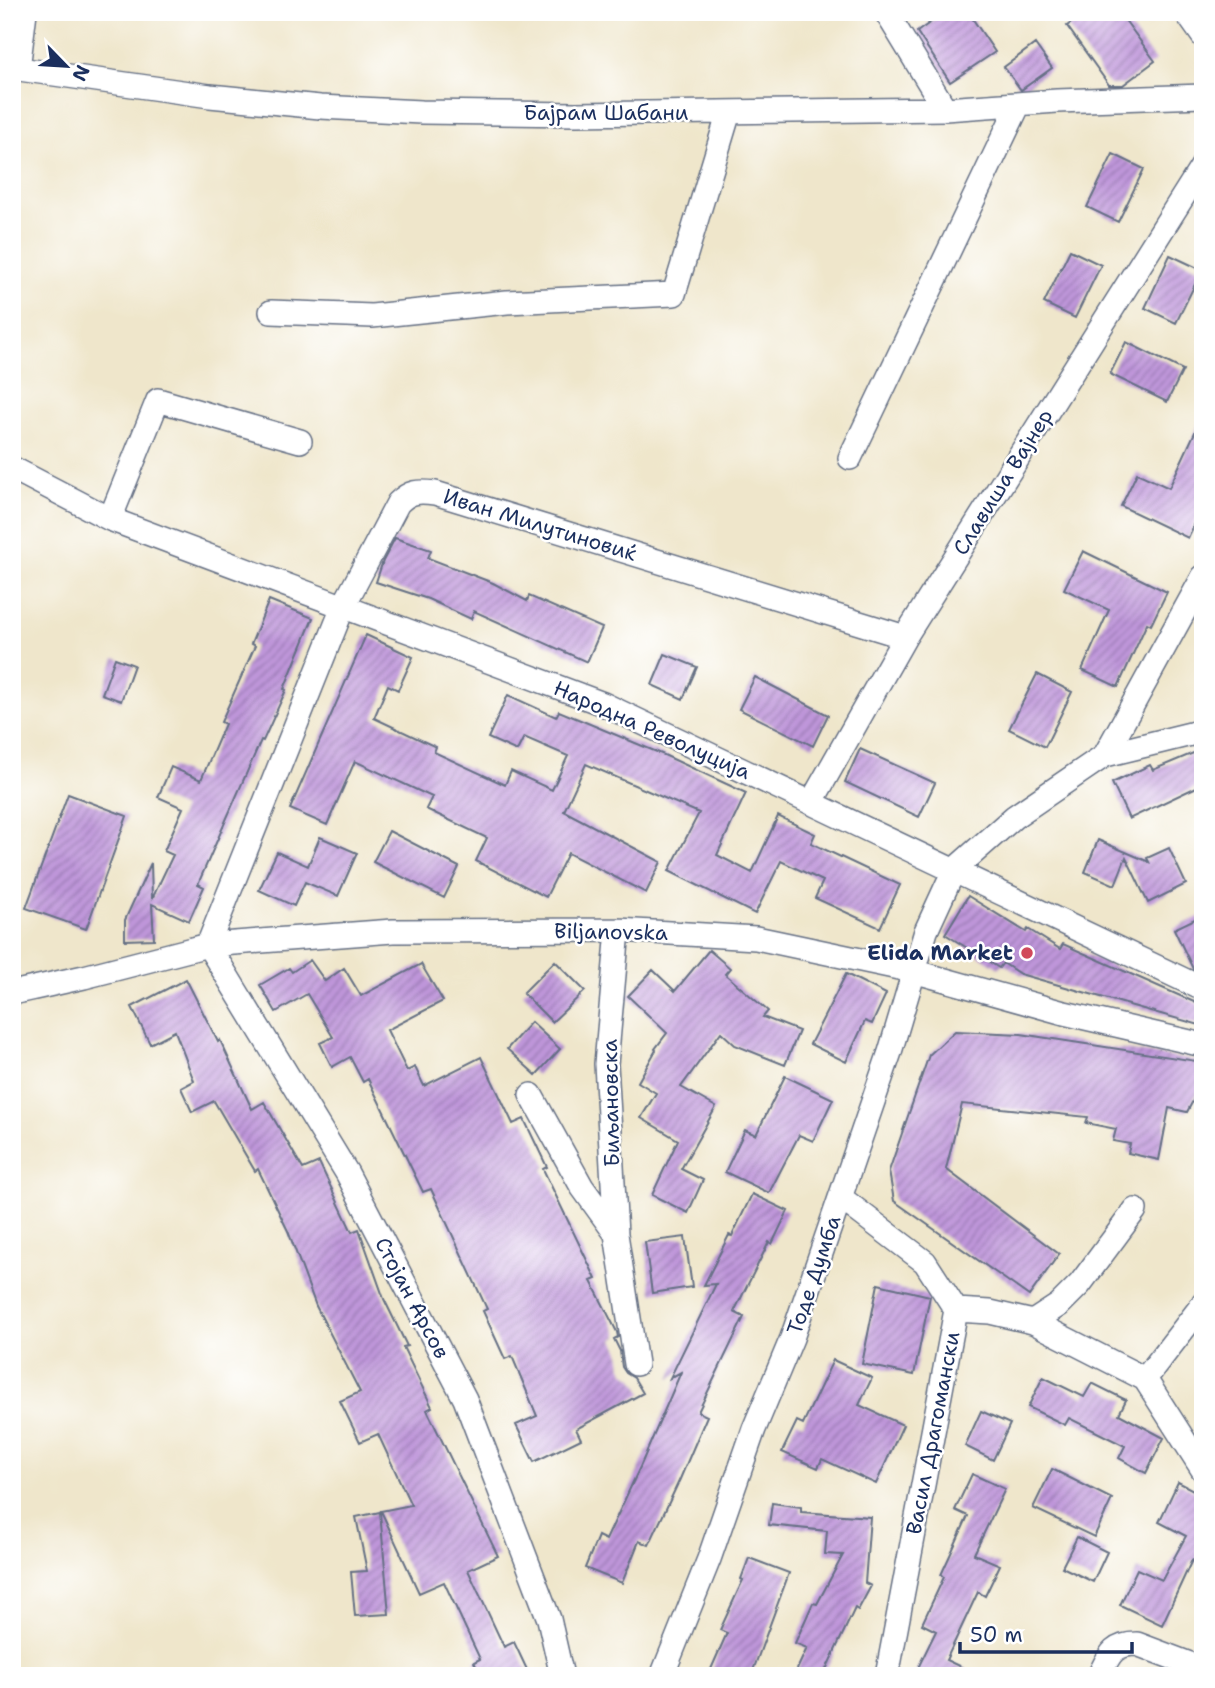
<svg xmlns="http://www.w3.org/2000/svg" width="1215" height="1688" viewBox="0 0 1215 1688" font-family="'Shantell Sans',sans-serif">
  <style>
    .building { fill: url(#building-hatch) }
    .lines { fill: none; stroke-linecap: round; stroke-linejoin: round }
    .minor-casing { stroke: #656f84; stroke-width: 26 }
    .minor { stroke: #fff; stroke-width: 23 }
    .poi-dot { fill: #d1495b; stroke: #fff; stroke-width: 2.5 }
    .labels { text-anchor: middle; stroke-width: 5; stroke-linejoin: round; paint-order: stroke }
    .street-label { font-size: 21px; fill: #1b2f5e; stroke: #fff }
    .poi-label { font-size: 21px; font-weight: bold; fill: #1b2f5e; stroke: #fff; text-anchor: end }
  </style>
  <defs>
    <pattern id="building-hatch" width="6" height="6" patternUnits="userSpaceOnUse" patternTransform="scale(1.75)"><rect width="6" height="6" fill="#bf96da"/><path d="M-1 1l2-2M0 6l6-6M5 7l2-2" fill="none" stroke="#9a7bb4"/></pattern>
  </defs>
  <rect width="100%" height="100%" fill="#fff"/>
  <filter id="ink" filterUnits="userSpaceOnUse"><feTurbulence type="fractalNoise" baseFrequency=".0143" numOctaves="2"/><feDisplacementMap in="SourceGraphic" scale="14" xChannelSelector="R" yChannelSelector="G"/><feConvolveMatrix kernelMatrix="1 2 1 2 8 2 1 2 1" color-interpolation-filters="sRGB"/></filter>
  <filter id="wash" filterUnits="userSpaceOnUse"><feTurbulence type="fractalNoise" baseFrequency=".00686" numOctaves="4" result="noise"/><feDisplacementMap in="SourceGraphic" scale="28" xChannelSelector="R" yChannelSelector="G"/><feGaussianBlur stdDeviation="1.57" result="paint"/><feColorMatrix in="noise" values="0 0 0 0 0 0 0 0 0 0 0 0 0 0 0 0 0 1.4 0 .05"/><feComposite in="paint" operator="in"/></filter>
  <g filter="url(#wash)">
    <rect width="100%" height="100%" fill="#efe6cb"/>
    <g id="blocks">
      <path class="building" d="M945 12H968L995 52 950 82 917 32Z
        M1086 12H1119L1155 61 1123 85H1109L1067 26Z
        M1035 44 1052 68 1021 90 1004 67Z
        M1113 154 1144 169 1118 222 1087 207Z
        M1070 250 1101 265 1075 318 1044 303Z
        M1170 255 1202 270 1176 323 1145 308Z
        M1126 342 1183 370 1167 402 1110 374Z
        M1203 415V506L1188 538 1121 506 1137 473 1169 488Z
        M395 538 431 550 428 558 493 583 527 601 529 596 602 628 587 662 474 611 471 619 428 599 376 582 383 561Z
        M1083 551 1167 592 1151 625 1147 623 1118 687 1082 670 1109 610 1064 589Z
        M269 600 313 618 284 689 286 690 263 741 261 740 198 884 204 887 189 921 152 904 154 939 125 940V920L151 863 152 899 173 855 164 851 183 808 158 797 171 767 201 780 225 724 221 722 255 646 251 644Z
        M366 635 413 657 398 690 388 685 374 718 436 747 434 752 505 785 511 771 552 790 568 756 524 737 517 751 488 738 508 695 556 717 559 711 664 755 746 793 717 855 752 873 778 816 815 834 811 843 900 885 880 928 815 898 823 881 781 861 755 914 669 871 699 813 586 764 564 811 661 862 646 893 568 853 546 897 476 861 487 838 426 809 432 797 355 761 327 825 290 809Z
        M665 654 697 667 683 699 652 685Z
        M115 658 134 665 121 701 102 694Z
        M1037 674 1072 692 1045 747 1009 729Z
        M755 677 828 715 813 746 739 709Z
        M860 749 935 783 919 817 845 782Z
        M1203 749V784L1129 819 1112 783 1150 765 1153 770Z
        M68 794 127 816 86 929 26 908Z
        M389 831 459 867 444 898 373 862Z
        M320 837 357 853 338 896 305 882 294 906 259 890 277 852 308 866Z
        M1098 840 1149 862 1147 858 1169 848 1186 884 1148 903 1126 857 1115 885 1085 872Z
        M968 896 1026 932 1028 929 1060 949 1063 944 1203 1006V1026L1020 974 1003 963 999 968 945 934Z
        M1203 915V973L1193 969 1174 929Z
        M709 950 730 968 725 974 768 1011 763 1017 799 1031 785 1065 735 1045 721 1032 681 1087 716 1107 681 1169 703 1180 688 1213 652 1195 678 1140 641 1118 656 1093 638 1082 656 1050 655 1049 667 1033 628 996 653 970 675 991Z
        M310 960 325 981 344 968 361 996 421 964 443 1001 387 1030 407 1071 415 1067 424 1086 481 1057 513 1124 524 1119 547 1167 543 1169 596 1279 591 1281 617 1332 618 1337 614 1339 620 1351 622 1367 626 1373 634 1378 643 1393 576 1429 581 1439 534 1462 516 1425 537 1416 512 1356 505 1359 483 1311 487 1309 431 1189 423 1192 368 1079 363 1082 350 1057 332 1067 320 1043 333 1037 307 994 276 1012 260 985 289 968 292 972Z
        M555 961 585 991 552 1022 523 993Z
        M846 974 886 994 872 1024 865 1021 846 1062 810 1044Z
        M186 979 218 1042 220 1040 252 1109 264 1102 303 1169 319 1162 352 1232 359 1229 384 1299 407 1346 403 1347 432 1407 427 1410 498 1556 468 1570 504 1647 514 1642 530 1676H481L474 1662 480 1659 444 1582 419 1593 381 1511 411 1505 378 1434 360 1442 340 1401 360 1392 316 1306 288 1231 258 1169 255 1171 214 1101 192 1112 181 1088 194 1081 175 1031 150 1044 132 1007Z
        M531 1022 560 1049 536 1075 507 1049Z
        M955 1031 1021 1034 1203 1062V1082L1187 1112 1169 1108 1159 1160 1128 1153 1130 1144 1113 1141 1116 1129 1086 1123 1088 1117 962 1104 946 1169 1059 1254 1029 1296 894 1201 889 1171 929 1055Z
        M785 1076 833 1099 813 1141 799 1135 769 1193 725 1172 745 1130 756 1135Z
        M752 1194 788 1211 772 1244 769 1242 734 1312 744 1317 698 1412 707 1416 680 1479 649 1545 639 1541 622 1583 585 1568 598 1536 606 1540 640 1467 681 1372 670 1378 716 1284 704 1285 729 1235 732 1236Z
        M685 1237 692 1287 652 1293 645 1242Z
        M878 1284 930 1296 914 1375 862 1364Z
        M833 1360 872 1378 859 1405 903 1425 876 1484 822 1459 818 1468 782 1452 797 1421 803 1424Z
        M1043 1377 1084 1397 1092 1383 1126 1400 1119 1414 1164 1438 1146 1473 1119 1458 1125 1446 1069 1418 1065 1425 1028 1407Z
        M981 1411 1010 1424 993 1460 965 1446Z
        M1052 1469 1112 1499 1094 1537 1033 1508Z
        M972 1474 1005 1489 974 1554 1000 1565 985 1596 978 1592 946 1660 980 1676H914L936 1631 922 1624 944 1577 941 1575 968 1516 955 1510Z
        M1178 1482 1203 1495V1566L1192 1560 1162 1625 1120 1605 1137 1569 1162 1580 1186 1536 1159 1522Z
        M772 1503 801 1507V1512L870 1517 865 1583 871 1586 858 1610 855 1608 823 1676H794L807 1648 795 1643 813 1603 817 1604 843 1555 825 1554 827 1531 769 1525Z
        M380 1512 389 1614 355 1616 351 1572 367 1571 356 1517Z
        M1077 1537 1107 1552 1093 1582 1062 1567Z
        M749 1558 789 1573 751 1676H708L727 1633 720 1630 743 1580 741 1579Z"/>
    </g>
  </g>
  <g filter="url(#ink)">
    <use href="#blocks" fill-opacity="0" stroke="#656f84" stroke-width="2"/>
    <g class="lines">
      <defs>
        <path id="minor" d="M886 12 945 109
          M1186 12 1203 36
          M12 68 210 96 320 107 421 112 576 114 945 109 1057 101 1203 96
          M18 69 25 12
          M271 312 372 316 507 302 674 294 729 112
          M850 458 1019 104
          M12 468 110 519 603 704 1203 989
          M110 519 158 400 300 441
          M1105 755 1203 731
          M811 803 905 637 1203 165
          M618 930 606 1064 616 1234 636 1364
          M12 993 84 977 208 945 393 931 618 930 756 938 913 971 1064 1013 1203 1045
          M531 1095 582 1187 616 1234
          M841 1198 925 1262 956 1310 887 1676
          M956 1310 990 1312 1033 1322 1145 1379 1203 1470
          M1033 1322 1059 1305 1080 1284 1135 1210
          M1145 1379 1203 1304
          M562 1676 549 1619 465 1399 347 1173 208 945 343 607 398 503C410 491 418 491 435 493L905 637
          M662 1676 709 1559 754 1429 792 1338 890 1052 926 931 954 870 1014 817 1105 755 1203 577
          M1099 1676C1109 1656 1112 1644 1137 1644L1203 1669"/>
      </defs>
      <use href="#minor" class="minor-casing"/>
      <use href="#minor" class="minor"/>
    </g>
  </g>
  <circle class="poi-dot" cx="1027" cy="953" r="7"/>
  <g class="labels">
    <g class="street-label">
      <text x="606" y="120">Бајрам Шабани</text>
      <text transform="translate(1003 482) rotate(-58)" y="7">Славиша Вајнер</text>
      <text transform="translate(540 525) rotate(17)" y="7">Иван Милутиновиќ</text>
      <text transform="translate(652 730) rotate(24)" y="7">Народна Револуција</text>
      <text transform="translate(611 932) rotate(1)" y="7">Biljanovska</text>
      <text transform="translate(611 1103) rotate(-91)" y="7">Биљановска</text>
      <text transform="translate(814 1275) rotate(-71)" y="7">Тоде Думба</text>
      <text transform="translate(412 1298) rotate(62)" y="7">Стојан Арсов</text>
      <text transform="translate(933 1433) rotate(-79)" y="7">Васил Драгомански</text>
    </g>
    <g class="poi-label">
      <text x="1013" y="960">Elida Market</text>
    </g>
  </g>
  <rect width="1215" height="1688" fill="none" stroke="#fff" stroke-width="42"/>
  <g transform="translate(66 66) rotate(115)" stroke="#ffffff" stroke-width="5" paint-order="stroke">
  <path d="M0-5L12 26L0 18L-12 26Z" fill="#1b2f5e"/>
  <text y="-10" font-size="19" font-weight="bold" text-anchor="middle" fill="#1b2f5e">N</text>
  </g>
  <path d="M960 1642v10h172v-10" fill="none" stroke="#1b2f5e" stroke-width="3.5"/>
  <text x="970" y="1642" font-size="21" fill="#1b2f5e" stroke="#ffffff" stroke-width="5" paint-order="stroke">50 m</text>
</svg>
